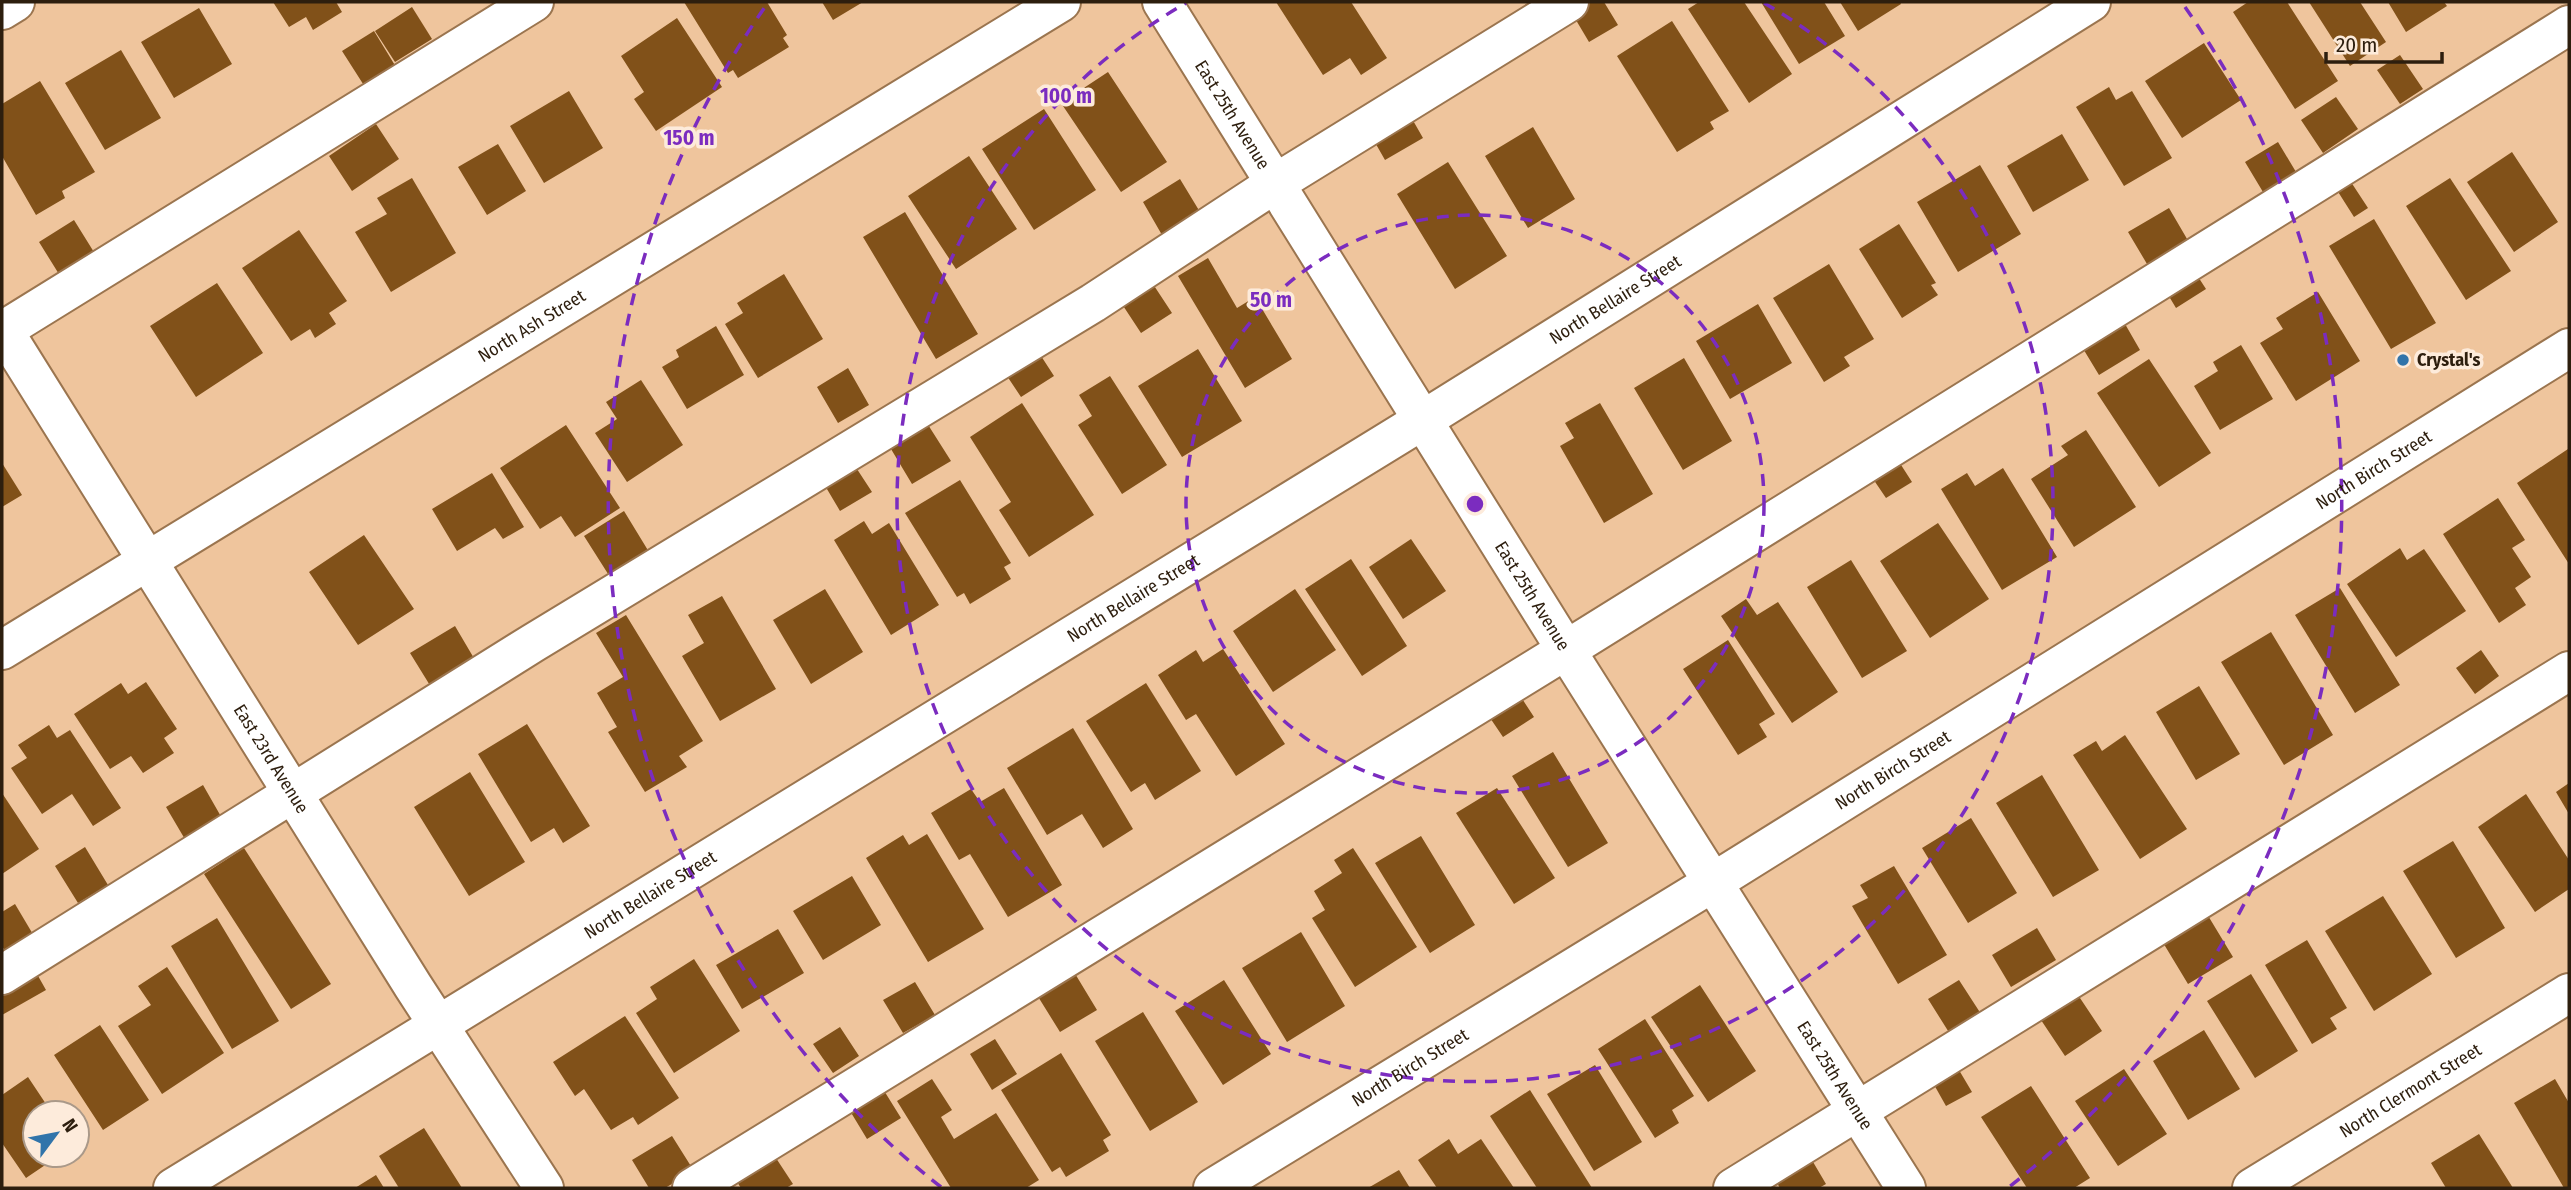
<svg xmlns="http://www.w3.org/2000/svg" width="2571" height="1190" viewBox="0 0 2571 1190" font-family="'Fira Sans Condensed',sans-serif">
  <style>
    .building { fill: #815119 }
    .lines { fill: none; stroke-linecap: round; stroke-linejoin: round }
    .minor-casing { stroke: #9b754f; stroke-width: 42 }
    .minor { stroke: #fff; stroke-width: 38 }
    .ring { fill: none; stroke: #7b2cbf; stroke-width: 3.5; stroke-dasharray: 12 9 }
    .poi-dot { fill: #3174aa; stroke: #fdebdb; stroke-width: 2.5 }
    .labels { text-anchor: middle; stroke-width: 7; stroke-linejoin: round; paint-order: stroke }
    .street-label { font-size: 18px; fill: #2d1e0e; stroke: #fdebdb }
    .poi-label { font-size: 18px; font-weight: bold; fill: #2d1e0e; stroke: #fdebdb; text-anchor: start }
    .centre { fill: #7b2cbf; stroke: #fdebdb; stroke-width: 3.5 }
    .ring-label { font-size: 21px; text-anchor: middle; font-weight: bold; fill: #7b2cbf; stroke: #fdebdb; stroke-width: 7; stroke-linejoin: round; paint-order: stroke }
  </style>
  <rect width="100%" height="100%" fill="#efc59d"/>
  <path class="building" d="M273 2H336L342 12 313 30 306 17 289 27Z
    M684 2H767L787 35 783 38 789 47 738 78 733 70 728 73Z
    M822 2H863L833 20Z
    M1276 2H1351L1387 58 1361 75 1350 58 1323 75Z
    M1583 2H1604L1618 25 1589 42 1570 10Z
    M1699 2H1744L1792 74 1749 103 1688 9Z
    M1761 2H1824L1845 36 1799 64Z
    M1840 2H1900L1901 4 1858 31Z
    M2248 2H2287L2338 81 2295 109 2233 12Z
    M2309 2H2360L2386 42 2350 66Z
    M2388 2H2444L2447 6 2406 32Z
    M412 7 432 39 395 62 375 31Z
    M199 8 232 64 174 98 141 42Z
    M677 18 722 87 656 131 634 99 644 92 621 56Z
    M1672 21 1729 111 1710 122 1714 129 1677 152 1617 56Z
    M374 31 396 67 365 87 342 51Z
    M2204 43 2241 100 2182 138 2145 81Z
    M121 50 161 118 105 150 65 83Z
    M2400 55 2423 89 2400 104 2377 70Z
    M1108 72 1167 162 1121 192 1061 103Z
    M40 81 95 172 62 191 65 198 36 215 2 156V104Z
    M2109 87 2116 100 2132 91 2172 158 2124 186 2076 107Z
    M569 91 603 148 544 183 510 126Z
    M2336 97 2358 129 2323 153 2301 120Z
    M1044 109 1096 190 1034 230 982 149Z
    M1407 110 1423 138 1385 160 1369 132Z
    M376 124 399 159 352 191 329 156Z
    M1533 127 1575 199 1528 228 1485 156Z
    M2062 134 2089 180 2033 212 2007 166Z
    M2278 142 2299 177 2266 197 2245 162Z
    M498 144 526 191 487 215 458 167Z
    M2512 152 2558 222 2514 252 2467 182Z
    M969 156 1017 229 956 269 908 196Z
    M1448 162 1507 256 1455 289 1397 194Z
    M1980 165 2021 234 1958 272 1917 202Z
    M412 178 456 253 391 292 355 232 387 214 377 198Z
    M2450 178 2511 271 2466 300 2406 206Z
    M1180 179 1200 212 1162 235 1143 202Z
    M2349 179 2368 208 2354 217 2335 187Z
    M2169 208 2190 244 2150 269 2128 232Z
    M905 212 978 334 936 359 863 237Z
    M2374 219 2436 323 2391 349 2329 246Z
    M74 220 97 257 62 279 39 242Z
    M1899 224 1936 283 1931 285 1938 295 1902 318 1859 249Z
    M299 230 347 301 329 313 336 324 315 338 310 329 291 341 242 268Z
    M1208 258 1237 308 1255 297 1292 359 1245 388 1178 276Z
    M1829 264 1874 339 1844 357 1850 366 1824 382 1773 298Z
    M2193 269 2206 289 2176 308 2164 288Z
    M784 274 823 339 758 378 725 324 743 313 737 303Z
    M1147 275 1172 313 1141 333 1116 295Z
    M217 283 263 353 196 397 150 326Z
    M2318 292 2360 361 2296 401 2260 343 2283 329 2276 318Z
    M1758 304 1792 363 1730 399 1696 341Z
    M2121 317 2140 350 2099 375 2079 342Z
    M716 326 744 375 687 409 662 367 679 357 676 350Z
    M1032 342 1054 376 1021 397 999 364Z
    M2241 345 2273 399 2220 430 2194 386 2218 371 2213 362Z
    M1198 349 1242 421 1182 457 1138 386Z
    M1684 358 1732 441 1683 470 1634 388Z
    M2149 359 2211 453 2159 487 2097 393Z
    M848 368 869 405 838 423 817 387Z
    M1110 376 1167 465 1122 494 1078 425 1092 416 1079 395Z
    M641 380 683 445 627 482 595 433 617 419 606 402Z
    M1022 403 1094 515 1029 557 999 510 1011 502 970 437Z
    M1600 403 1653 494 1604 523 1560 446 1574 438 1565 423Z
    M925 420 951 461 912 484 888 444Z
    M566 425 620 508 575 537 561 516 540 529 500 468Z
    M2086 430 2136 507 2074 547 2031 479 2068 455 2061 446Z
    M2568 449 2569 451V564L2517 483Z
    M1894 454 1912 482 1886 498 1867 470Z
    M2 463 22 495 2 507Z
    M855 466 872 492 840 511 824 484Z
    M2003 468 2057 557 2002 590 1941 489 1967 473 1975 486Z
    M492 473 524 527 503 539 495 528 457 551 432 509Z
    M960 480 1011 563 1004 567 1011 579 970 604 964 593 957 597 905 513Z
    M2498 498 2525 540 2512 548 2531 577 2515 588 2526 605 2499 623 2443 534Z
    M624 511 649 552 610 577 584 536Z
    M864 521 872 534 889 523 939 605 891 635 834 540Z
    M1938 523 1989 599 1930 638 1880 561Z
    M364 535 414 609 358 645 309 572Z
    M1411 539 1446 591 1403 619 1369 567Z
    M2400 548 2407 560 2424 549 2466 611 2396 657 2347 584Z
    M1351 559 1407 646 1362 676 1305 589Z
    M1851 560 1907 651 1862 678 1807 587Z
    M2340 588 2400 685 2355 713 2295 615Z
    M825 589 863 652 811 684 773 620Z
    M1295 589 1336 650 1273 692 1233 631Z
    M722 596 776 689 720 721 682 656 704 643 688 615Z
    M1746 599 1757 615 1778 602 1838 692 1792 723 1721 616Z
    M626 615 703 741 679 756 687 767 645 792 608 732 617 727 597 693 623 677 596 633Z
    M455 626 475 660 431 687 410 653Z
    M2271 632 2333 735 2284 765 2221 662Z
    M1728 640 1775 714 1759 724 1767 737 1738 755 1683 669Z
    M1223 649 1285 744 1236 776 1196 714 1186 720 1158 675 1196 650 1203 662Z
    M2481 650 2499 676 2475 694 2456 668Z
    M146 682 177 729 164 738 174 753 143 773 131 756 110 769 74 714 121 683 128 694Z
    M1146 683 1201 771 1155 800 1145 783 1131 792 1086 721Z
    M2199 686 2240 754 2196 780 2156 712Z
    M1515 688 1534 717 1503 737 1484 709Z
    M527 724 590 826 563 843 554 828 531 842 478 754Z
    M49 725 57 738 70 730 121 808 93 826 72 794 42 814 11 768 27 758 18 745Z
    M1073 728 1133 829 1103 848 1082 814 1047 835 1007 768Z
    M2125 735 2187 829 2140 859 2073 755 2096 741 2102 751Z
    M1553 752 1608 843 1568 867 1512 776Z
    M470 772 525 862 469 896 414 807Z
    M2042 775 2099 870 2053 897 1996 803Z
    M2569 783V814L2556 792Z
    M203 785 223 820 186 841 166 807Z
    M1004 788 1062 885 1008 917 970 854 959 860 931 813 971 789 980 802Z
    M1497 788 1555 878 1514 904 1456 813Z
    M2 793 39 849 2 874Z
    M2526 794 2569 860V889L2535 912 2478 827Z
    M1971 818 2017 893 1968 923 1922 848Z
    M927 834 984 929 928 962 866 858 903 835 909 845Z
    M1421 836 1475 925 1430 953 1375 863Z
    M2453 841 2505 928 2456 958 2403 871Z
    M85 847 108 885 78 903 55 866Z
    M244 848 331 984 291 1009 204 874Z
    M1353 848 1417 947 1355 987 1312 918 1325 910 1314 891 1342 873 1334 860Z
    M1894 866 1947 955 1898 984 1852 906 1868 898 1860 885Z
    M852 876 881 925 823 960 793 911Z
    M2383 896 2432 974 2374 1011 2325 931Z
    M15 904 34 936 6 953 2 946V912Z
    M2207 914 2233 957 2188 984 2162 941Z
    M217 918 279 1021 232 1049 171 946Z
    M2037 928 2056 960 2011 987 1992 955Z
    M778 929 804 973 742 1009 716 965Z
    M1301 932 1345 1006 1287 1042 1242 968Z
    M2307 940 2347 1008 2330 1018 2337 1029 2312 1044 2265 965Z
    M694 959 740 1031 674 1073 636 1013 657 999 650 987Z
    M33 967 46 990 2 1015V984Z
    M167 967 224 1053 162 1094 118 1026 151 1005 138 986Z
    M1074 972 1097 1010 1060 1032 1037 995Z
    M2251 974 2298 1051 2255 1078 2207 1001Z
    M1224 980 1271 1054 1223 1085 1175 1011Z
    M1959 980 1981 1014 1950 1034 1928 999Z
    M915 982 935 1015 903 1033 883 1000Z
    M1700 985 1756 1071 1708 1102 1651 1017Z
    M2076 992 2102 1031 2065 1056 2039 1017Z
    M1143 1012 1198 1102 1150 1131 1095 1041Z
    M625 1016 679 1098 638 1125 633 1117 611 1130 584 1089 575 1096 553 1062Z
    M1645 1019 1694 1096 1672 1110 1679 1123 1655 1138 1598 1049Z
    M100 1025 149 1100 103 1130 54 1055Z
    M840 1027 859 1056 833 1073 813 1044Z
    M2204 1030 2240 1089 2188 1120 2153 1061Z
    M995 1039 1017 1074 992 1090 970 1054Z
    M1061 1053 1111 1135 1103 1140 1109 1151 1066 1177 1060 1167 1052 1172 1001 1090Z
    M1953 1060 1972 1092 1946 1106 1928 1074Z
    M1595 1065 1642 1142 1594 1171 1547 1094Z
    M2124 1069 2167 1134 2118 1166 2075 1101Z
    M28 1077 52 1113H35V1155H60L26 1178 2 1143V1095Z
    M932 1079 952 1110 941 1117 954 1139 996 1113 1039 1180 1026 1188H951L897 1101Z
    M2555 1079 2569 1103V1188H2564L2514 1103Z
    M878 1081 901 1118 867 1139 844 1101Z
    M2031 1086 2090 1178 2074 1188H2027L1981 1117Z
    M1530 1090 1592 1188H1537L1490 1116Z
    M424 1128 462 1188H399L379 1156Z
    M2479 1134 2513 1188H2446L2431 1163Z
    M672 1136 694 1171 665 1188H649L632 1160Z
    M1449 1139 1458 1154 1481 1139 1514 1188H1437L1418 1160Z
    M1806 1150 1826 1184 1819 1188H1780L1770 1172Z
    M772 1152 793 1184 786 1188H741L733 1176Z
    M1399 1170 1410 1188H1368Z
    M376 1175 384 1188H355Z"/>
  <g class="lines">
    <defs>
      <g id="minor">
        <path id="s1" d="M1162 2 1566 650 1906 1188"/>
        <path d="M2 10 15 2"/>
        <path id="s2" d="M2 328 413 986 544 1188"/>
        <path d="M2 331 534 2"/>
        <path id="s3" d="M2 650 1061 2"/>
        <path d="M2 975 533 643 1093 303 1276 183 1569 2"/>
        <path id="s4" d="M173 1188 1423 420 2091 2"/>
        <path d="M692 1188 1566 650 2569 25"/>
        <path id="s5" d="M1213 1188 1712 883 2569 348"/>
        <path d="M1733 1188 2569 671"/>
        <path id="s6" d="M2252 1188 2569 993"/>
      </g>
    </defs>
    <use href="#minor" class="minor-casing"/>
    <use href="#minor" class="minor"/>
  </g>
  <g class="ring">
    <circle cx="1475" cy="504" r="289"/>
    <path d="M1764 3A578 578 0 1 1 1186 3"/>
    <path d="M941 1187A867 867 0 0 1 765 7M2185 7A867 867 0 0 1 2009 1187"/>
  </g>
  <circle class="poi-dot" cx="2403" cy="360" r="7"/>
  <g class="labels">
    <g class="street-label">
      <text dy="6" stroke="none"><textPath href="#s1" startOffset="133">East 25th Avenue</textPath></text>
      <text dy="6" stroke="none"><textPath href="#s4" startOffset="1694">North Bellaire Street</textPath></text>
      <text dy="6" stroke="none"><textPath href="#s3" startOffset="621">North Ash Street</textPath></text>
      <text dy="6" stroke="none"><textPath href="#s5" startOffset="1365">North Birch Street</textPath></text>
      <text dy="6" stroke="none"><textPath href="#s1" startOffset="700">East 25th Avenue</textPath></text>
      <text dy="6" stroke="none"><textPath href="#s4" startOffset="1127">North Bellaire Street</textPath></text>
      <text dy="6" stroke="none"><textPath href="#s2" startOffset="508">East 23rd Avenue</textPath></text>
      <text dy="6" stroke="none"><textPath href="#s5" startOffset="798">North Birch Street</textPath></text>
      <text dy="6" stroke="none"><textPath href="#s4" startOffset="560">North Bellaire Street</textPath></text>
      <text dy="6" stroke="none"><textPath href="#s5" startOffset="231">North Birch Street</textPath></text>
      <text dy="6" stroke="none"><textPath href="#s1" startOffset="1267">East 25th Avenue</textPath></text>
      <text dy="6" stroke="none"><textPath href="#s6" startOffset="186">North Clermont Street</textPath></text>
    </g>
    <g class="poi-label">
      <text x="2417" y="366">Crystal's</text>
    </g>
  </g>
  <circle cx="1475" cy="504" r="10" class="centre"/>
  <g class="ring-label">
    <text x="1066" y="103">100 m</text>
    <text x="689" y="145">150 m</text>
    <text x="1271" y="307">50 m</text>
  </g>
  <rect width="2571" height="1190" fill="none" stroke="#2d1e0e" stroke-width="7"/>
  <g transform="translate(56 1134) rotate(58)"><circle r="33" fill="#fdebdb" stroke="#aa9989" stroke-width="2"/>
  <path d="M0-5L12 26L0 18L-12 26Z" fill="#3174aa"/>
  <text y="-10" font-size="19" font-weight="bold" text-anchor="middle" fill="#2d1e0e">N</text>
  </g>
  <path d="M2326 52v10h116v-10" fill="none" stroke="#2d1e0e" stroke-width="3.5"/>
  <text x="2336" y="52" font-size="21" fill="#2d1e0e" stroke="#fdebdb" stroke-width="5" paint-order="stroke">20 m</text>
</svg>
